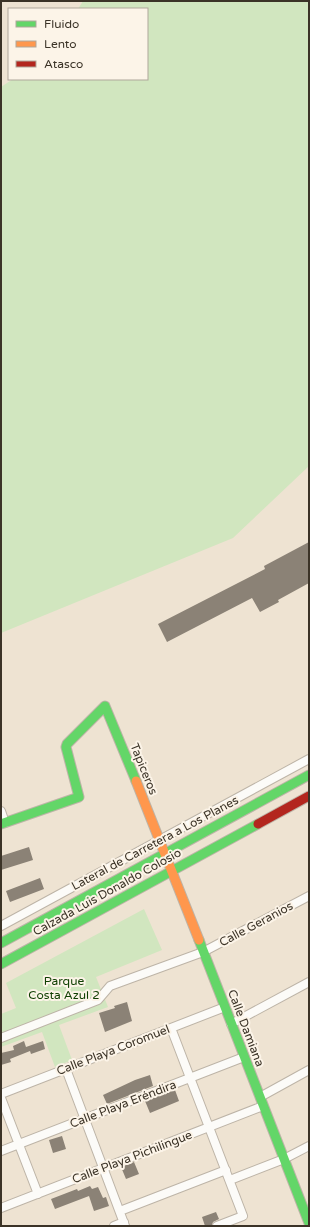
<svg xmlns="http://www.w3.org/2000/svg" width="310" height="1227" viewBox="0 0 310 1227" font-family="'Varela Round',sans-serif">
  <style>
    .green { fill: #d1e6bf }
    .building { fill: #8b8276 }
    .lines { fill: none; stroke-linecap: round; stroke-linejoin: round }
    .street-casing { stroke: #bdb4a7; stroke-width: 10 }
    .fast-casing { stroke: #bdb4a7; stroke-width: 11 }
    .slow-casing { stroke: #bdb4a7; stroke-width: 11 }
    .jam-casing { stroke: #bdb4a7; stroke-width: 11 }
    .street { stroke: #fcfbf8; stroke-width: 8 }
    .fast { stroke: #63d668; stroke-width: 9 }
    .slow { stroke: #ff974d; stroke-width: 9 }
    .jam { stroke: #b3261e; stroke-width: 9 }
    .labels { text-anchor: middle; stroke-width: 4; stroke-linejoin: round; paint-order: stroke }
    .street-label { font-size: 12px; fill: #3b3327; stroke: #fcf4e8 }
    .park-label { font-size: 12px; fill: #0f3f02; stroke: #fcf4e8 }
  </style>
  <rect width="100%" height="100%" fill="#eee3d2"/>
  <path class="green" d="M83 1H309V466L233 538 1 633V87L13 79H147V9H78Z
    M144 909 162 950 96 977 108 1007 59 1025 72 1060 55 1067 42 1032 1 1047V1014L16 1008 6 983Z"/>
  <path class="building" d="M309 542V583L278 600 279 602 260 612 252 598 167 642 158 624 265 569 264 566Z
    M29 847 33 860 1 870V856Z
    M40 878 44 889 10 902 6 891Z
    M127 1002 132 1021 105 1032 99 1013 115 1008 114 1006Z
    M24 1041 26 1047 43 1041 45 1049 31 1054 30 1051 10 1059 11 1062 1 1065V1053L14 1050 13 1046Z
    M150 1075 153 1086 107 1104 103 1095 135 1080Z
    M175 1090 179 1101 150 1113 145 1101Z
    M62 1136 66 1149 53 1153 49 1140Z
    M134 1162 139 1174 126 1179 121 1167Z
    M90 1186 92 1189 98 1187 103 1198 106 1197 109 1206 94 1211 89 1196 55 1209 51 1199 77 1189 78 1191Z
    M216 1212 219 1219 213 1222 212 1225 205 1226 202 1217Z"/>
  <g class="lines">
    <defs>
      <path id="street" d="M1 811 5 823
        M1 926 309 759
        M231 1024 309 982
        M171 1028 243 1216 217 1226
        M1 1038 98 1000 110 986 203 952 309 896
        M66 1069 125 1226
        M1 1094 225 1007
        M260 1097 309 1070
        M1 1098 38 1194
        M1 1151 244 1057
        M230 1180 284 1159 309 1146
        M1 1208 263 1106
        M120 1211 226 1170
        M114 1226 124 1222"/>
      <path id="fast" d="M1 824 79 797 66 747 67 744 105 706 136 781
        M199 940 309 1223
        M1 943 309 775
        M1 964 258 824"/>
      <path id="slow" d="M136 781 199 940"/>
      <path id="jam" d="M258 824 309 796"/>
    </defs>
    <use href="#street" class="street-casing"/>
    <use href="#fast" class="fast-casing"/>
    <use href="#slow" class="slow-casing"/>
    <use href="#jam" class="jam-casing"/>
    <use href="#street" class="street"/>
    <use href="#fast" class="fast"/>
    <use href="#slow" class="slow"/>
    <use href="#jam" class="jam"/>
  </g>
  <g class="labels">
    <g class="street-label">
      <text transform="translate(144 769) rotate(68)" y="4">Tapiceros</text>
      <text transform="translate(155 843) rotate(-28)" y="4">Lateral de Carretera a Los Planes</text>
      <text transform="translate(107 892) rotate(-29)" y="4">Calzada Luis Donaldo Colosio</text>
      <text transform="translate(256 924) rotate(-28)" y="4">Calle Geranios</text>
      <text transform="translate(246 1028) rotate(69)" y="4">Calle Damiana</text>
      <text transform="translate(113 1050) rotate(-21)" y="4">Calle Playa Coromuel</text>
      <text transform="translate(123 1104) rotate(-21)" y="4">Calle Playa Eréndira</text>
      <text transform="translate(132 1157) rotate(-21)" y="4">Calle Playa Pichilingue</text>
    </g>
    <g class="park-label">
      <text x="64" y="985">Parque<tspan x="64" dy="14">Costa Azul 2</tspan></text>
    </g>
  </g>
  <rect width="310" height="1227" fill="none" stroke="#3b3327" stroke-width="4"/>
  <rect x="8" y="8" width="140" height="72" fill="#fcf4e8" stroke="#afa79b"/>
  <rect x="16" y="21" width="20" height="6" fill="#63d668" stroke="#afa79b"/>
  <text x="44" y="28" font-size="12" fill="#3b3327">Fluido</text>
  <rect x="16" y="41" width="20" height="6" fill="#ff974d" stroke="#afa79b"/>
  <text x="44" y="48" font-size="12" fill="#3b3327">Lento</text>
  <rect x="16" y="61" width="20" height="6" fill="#b3261e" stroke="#afa79b"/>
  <text x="44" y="68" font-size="12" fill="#3b3327">Atasco</text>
</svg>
